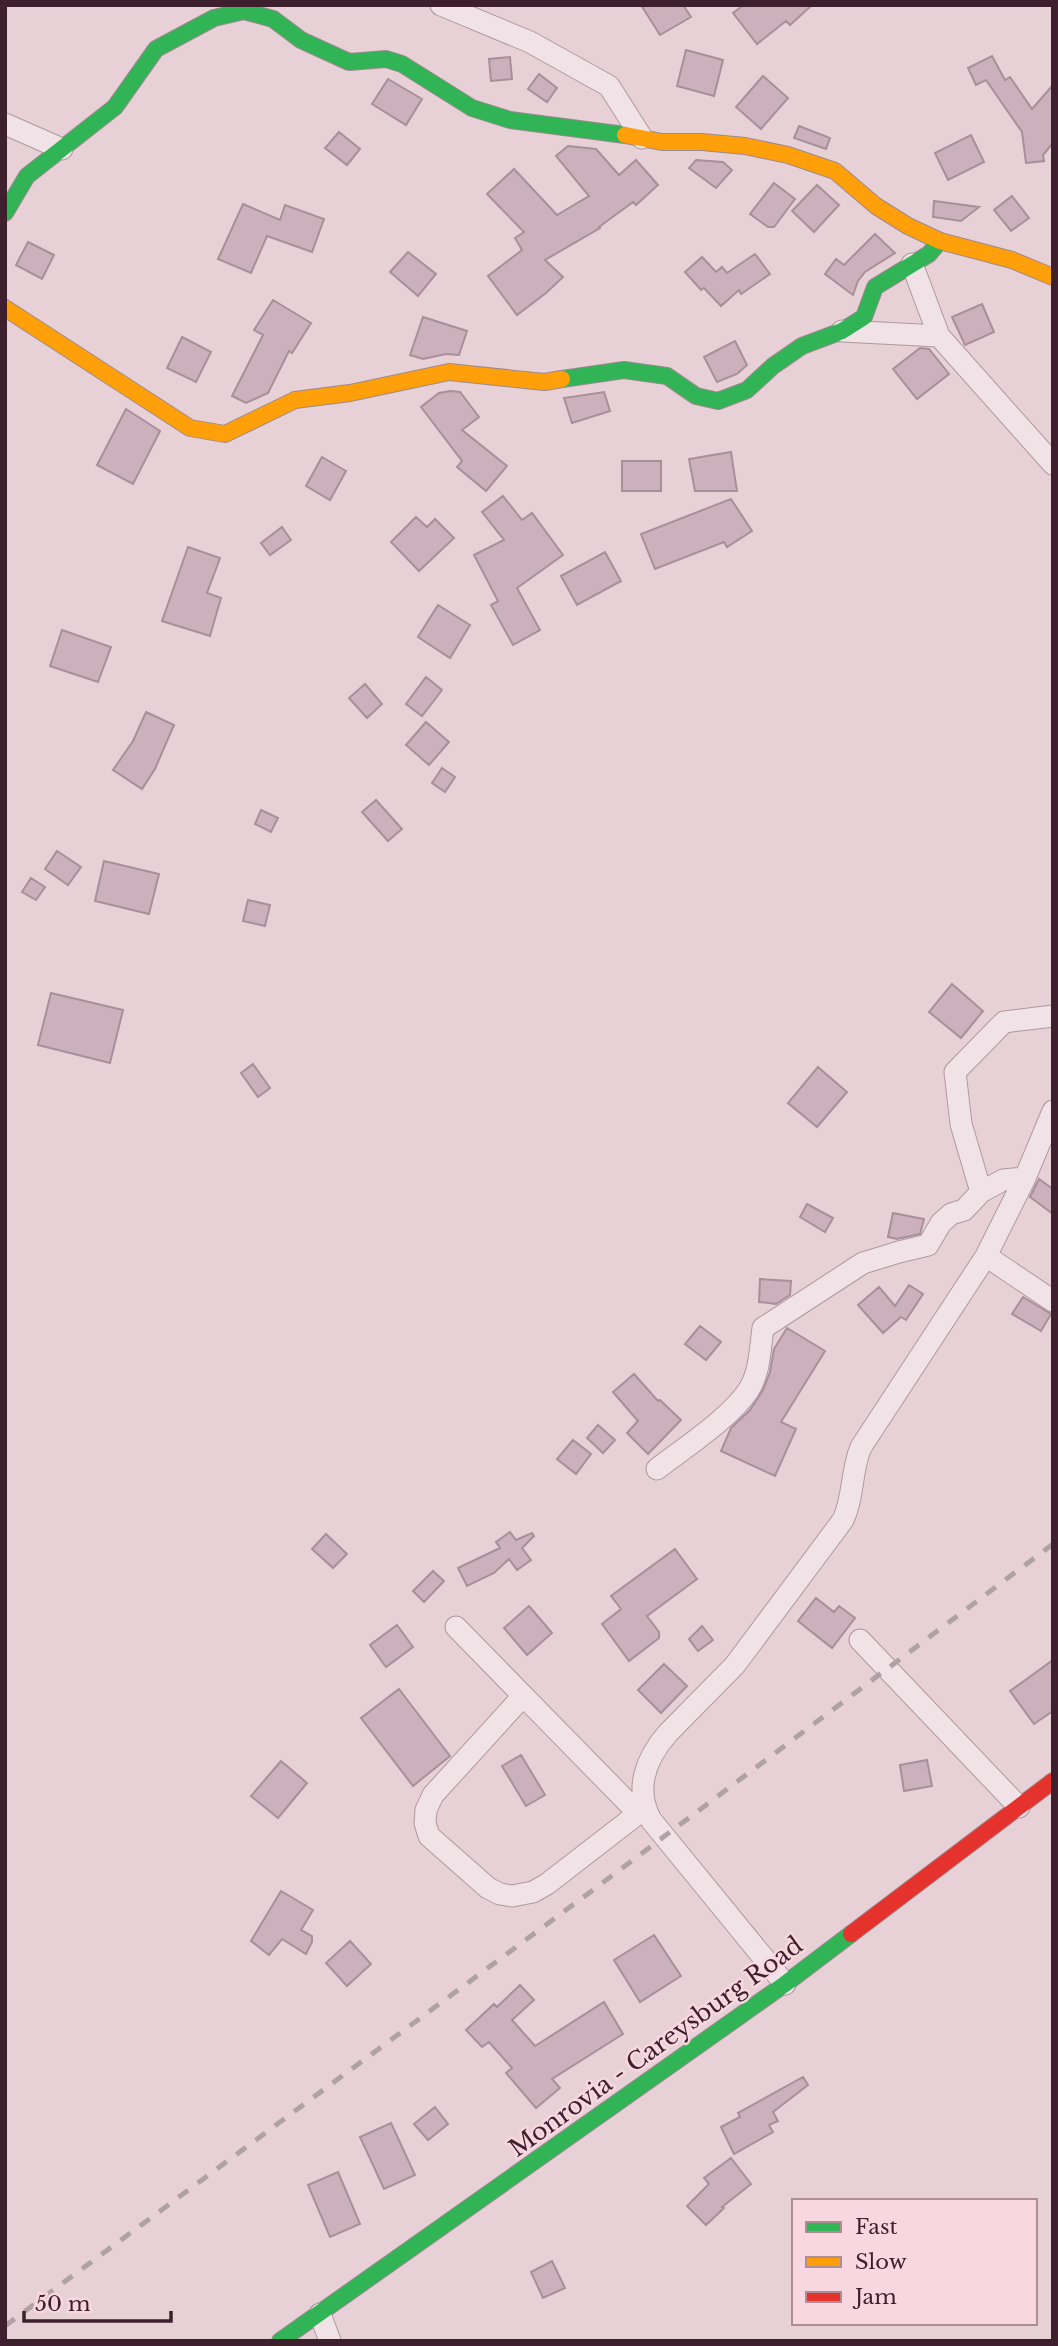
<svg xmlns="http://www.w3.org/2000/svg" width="1058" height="2346" viewBox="0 0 1058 2346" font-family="'Libre Baskerville',serif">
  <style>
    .building { fill: #ccb1bd; stroke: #a88f9a; stroke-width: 2 }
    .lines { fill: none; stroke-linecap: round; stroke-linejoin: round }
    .street-casing { stroke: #ad99a0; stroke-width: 23 }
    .fast-casing { stroke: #9d8990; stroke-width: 18 }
    .slow-casing { stroke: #9d8990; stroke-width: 18 }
    .jam-casing { stroke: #9d8990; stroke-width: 18 }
    .street { stroke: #f0e2e6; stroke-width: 21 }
    .fast { stroke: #30b455; stroke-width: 16 }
    .slow { stroke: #ff9f0a; stroke-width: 16 }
    .jam { stroke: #e5322d; stroke-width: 16 }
    .rail { stroke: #afa2a6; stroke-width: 5; stroke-dasharray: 12 12; stroke-linecap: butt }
    .labels { text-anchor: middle; stroke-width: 5; stroke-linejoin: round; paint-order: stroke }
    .street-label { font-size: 24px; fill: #3e1f2e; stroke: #f8d7e0 }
  </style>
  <rect width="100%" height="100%" fill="#e7d1d6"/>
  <path class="building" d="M641 5H683L691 17 660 35Z
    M744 5H812L790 25 786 21 757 44 733 13Z
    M686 50 723 60 714 96 677 86Z
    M992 56 1005 80 1010 77 1032 109 1053 85V143L1043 155 1044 161 1026 163 1022 132 986 80 976 85 968 68Z
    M510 57 512 79 491 81 489 59Z
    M539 74 557 88 547 102 528 89Z
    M763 76 788 98 761 129 736 107Z
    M388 79 422 99 406 125 372 104Z
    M799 126 830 138 826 149 794 138Z
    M339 132 360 149 347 165 325 148Z
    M971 135 984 162 948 180 935 153Z
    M568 146 596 149 619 175 636 160 658 185 636 205 633 202 599 227 600 228 545 260 563 277 546 293 517 315 488 276 522 250 515 238 524 232 487 194 514 169 557 215 589 196 556 156Z
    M696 160 723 162 732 170 716 188 689 168Z
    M774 183 795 199 774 227H768L750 214Z
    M817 185 839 205 814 232 792 211Z
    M1012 196 1029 218 1011 231 994 210Z
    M934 201 979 207 961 221 933 217Z
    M243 204 280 220 285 205 324 219 312 252 267 236 251 273 218 259Z
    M875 234 895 253 865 272 858 281 853 295 825 274 836 259 844 265Z
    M28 242 54 255 42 279 16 265Z
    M408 252 436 274 418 296 390 272Z
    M755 254 770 274 741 294 739 290 721 306 704 288 701 290 685 272 702 257 716 272 722 267 727 273Z
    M273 300 311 323 292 353 289 351 268 393 246 403 232 396 263 335 254 330Z
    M982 304 994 332 965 345 952 317Z
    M423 317 467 331 459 355 446 354 423 359 410 355Z
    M182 337 211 352 196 382 167 368Z
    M735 341 747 365 737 374 717 382 704 357Z
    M920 348 929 349 949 374 917 399 893 369Z
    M450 391 460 392 479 417 462 430 507 466 486 491 457 467 462 461 421 407 439 393Z
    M604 392 610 411 572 423 564 398Z
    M126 409 160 431 133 484 97 465Z
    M731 452 737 491H695L689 459Z
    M322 457 346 471 330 500 306 486Z
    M622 461H661V491H622Z
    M503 496 522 520 532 513 563 555 517 588 540 630 513 645 491 605 498 601 474 555 504 540 482 512Z
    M731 499 752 531 727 547 724 542 655 569 641 534Z
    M416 517 427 527 435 519 454 538 419 571 391 542Z
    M282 527 291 540 270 555 261 543Z
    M188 547 220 558 207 593 221 598 210 636 162 621Z
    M605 552 621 581 577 605 561 576Z
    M438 605 470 625 450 658 418 637Z
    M62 630 111 647 98 682 50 666Z
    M426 677 442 690 422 716 406 704Z
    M365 684 382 704 367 718 349 698Z
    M146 712 174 725 155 769 142 789 113 770 133 741Z
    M426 722 449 742 429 765 406 745Z
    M442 768 455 777 445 792 432 783Z
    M376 800 402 829 388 841 362 812Z
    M261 810 278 818 271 832 255 824Z
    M57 851 81 867 68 885 45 869Z
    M104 861 159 874 149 914 95 901Z
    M31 878 45 887 36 900 22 892Z
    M248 900 270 905 265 926 243 921Z
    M952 984 983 1011 961 1038 929 1012Z
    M51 993 123 1010 110 1063 38 1045Z
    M253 1064 270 1088 258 1097 241 1073Z
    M818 1067 847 1092 817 1127 788 1103Z
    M1039 1179 1053 1189V1214L1030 1197Z
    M807 1204 833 1218 825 1232 800 1217Z
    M893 1213 924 1219 920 1234 897 1239 888 1237Z
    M760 1279 791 1281 790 1295 776 1304 759 1302Z
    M909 1285 923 1294 906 1320 901 1317 883 1333 858 1305 879 1287 895 1306Z
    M1023 1297 1051 1314 1041 1331 1012 1314Z
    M700 1326 721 1342 706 1360 685 1344Z
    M787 1328 825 1351 781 1422 796 1429 775 1476 721 1451 731 1428 750 1410 763 1390 770 1372 774 1349Z
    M634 1374 658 1401 660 1400 681 1420 648 1454 627 1433 638 1421 613 1392Z
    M598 1425 615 1440 603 1453 587 1438Z
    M573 1440 591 1454 576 1474 557 1459Z
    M510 1532 516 1540 532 1533 534 1536 522 1548 531 1560 517 1570 509 1559 494 1573 467 1586 458 1568 500 1548 496 1542Z
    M326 1534 347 1554 333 1568 312 1549Z
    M675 1549 697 1579 647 1616 659 1632V1638L629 1661 602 1624 621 1609 611 1596Z
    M433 1571 444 1581 424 1602 413 1591Z
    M816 1598 834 1612 839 1606 855 1618 832 1648 798 1621Z
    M529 1606 552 1633 527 1655 504 1628Z
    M397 1625 413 1647 386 1667 370 1645Z
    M702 1626 713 1640 698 1651 689 1639Z
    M1053 1660V1711L1034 1724 1010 1691Z
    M664 1664 687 1686 661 1713 638 1690Z
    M399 1689 450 1756 413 1786 361 1718Z
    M521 1755 545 1795 526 1806 502 1766Z
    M927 1760 932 1786 904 1791 900 1765Z
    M281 1761 307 1783 278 1818 251 1796Z
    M281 1891 313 1910 301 1930 312 1936V1942L306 1954 282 1939 269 1955 251 1941Z
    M654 1935 681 1976 640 2002 614 1960Z
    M350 1941 371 1964 347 1986 326 1963Z
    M520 1985 534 2000 512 2020 535 2046 604 2002 623 2034 552 2079 560 2088 536 2108 506 2073 512 2068 489 2042 482 2047 466 2030 494 2004 497 2007Z
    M803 2077 808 2085 773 2112 778 2121 769 2125 773 2132 734 2154 721 2127 740 2117 738 2113Z
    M435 2107 448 2124 428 2140 414 2124Z
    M391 2123 415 2175 384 2189 360 2137Z
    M731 2158 751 2184 722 2207 724 2208 706 2225 687 2206 709 2184 704 2178Z
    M338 2172 360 2224 330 2237 308 2185Z
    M552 2261 565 2288 543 2298 531 2272Z"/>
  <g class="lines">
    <defs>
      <path id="street" d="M441 5 530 42 609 86 642 138
        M5 124 62 149
        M912 264 939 336 1053 464
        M842 331 939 336
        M981 1192 961 1124 955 1072 1004 1022 1053 1016
        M986 1256 1053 1301
        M657 1469C684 1448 729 1419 748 1391 760 1373 760 1349 763 1328L863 1263 899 1252 928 1245 941 1223 951 1214 964 1210 981 1192 1003 1180 1025 1178
        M456 1627 638 1813
        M860 1640 1019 1807
        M523 1696 433 1795 426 1810 425 1823 429 1836 488 1888 500 1894 512 1896 533 1892 547 1884 644 1809
        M785 1984 651 1820C634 1789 646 1758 668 1733L735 1665 843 1520C854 1497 851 1470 861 1447L986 1256 1025 1178 1053 1111
        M320 2314 330 2341"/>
      <path id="fast" d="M5 213 27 176 115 107 156 49 214 18 244 11 273 19 301 40 349 62 386 59 402 64 472 108 510 120 625 135
        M562 379 624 370 667 376 696 396 718 401 747 390 773 366 802 346 842 331 864 317 875 287 929 254 940 241
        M280 2341 785 1984 851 1934"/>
      <path id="slow" d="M625 135 662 142H702L745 146 788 155 835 171 876 206 908 226 940 241 1012 260 1053 277
        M5 308 190 428 225 434 295 400 350 393 449 372 544 382 562 379"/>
      <path id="jam" d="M851 1934 1053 1781"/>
    </defs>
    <use href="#street" class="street-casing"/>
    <use href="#fast" class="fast-casing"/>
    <use href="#slow" class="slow-casing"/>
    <use href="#jam" class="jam-casing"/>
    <use href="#street" class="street"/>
    <use href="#fast" class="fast"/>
    <use href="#slow" class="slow"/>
    <use href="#jam" class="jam"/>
    <path class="rail" d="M5 2326 597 1887 1053 1544"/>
  </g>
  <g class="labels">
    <g class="street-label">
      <text transform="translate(656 2047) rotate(-36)" y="8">Monrovia - Careysburg Road</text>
    </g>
  </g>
  <rect width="1058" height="2346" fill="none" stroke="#3e1f2e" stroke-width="14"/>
  <rect x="792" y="2199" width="245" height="126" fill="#f8d7e0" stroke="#ae8d99" stroke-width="2"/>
  <rect x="806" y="2222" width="35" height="10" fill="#30b455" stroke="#ae8d99" stroke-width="2"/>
  <text x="855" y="2234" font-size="21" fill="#3e1f2e">Fast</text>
  <rect x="806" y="2257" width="35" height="10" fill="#ff9f0a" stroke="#ae8d99" stroke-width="2"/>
  <text x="855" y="2269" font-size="21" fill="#3e1f2e">Slow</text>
  <rect x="806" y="2292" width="35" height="10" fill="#e5322d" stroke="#ae8d99" stroke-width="2"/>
  <text x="855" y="2304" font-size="21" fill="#3e1f2e">Jam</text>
  <path d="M24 2311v10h147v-10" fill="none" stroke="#3e1f2e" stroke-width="3.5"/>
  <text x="35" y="2311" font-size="21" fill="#3e1f2e" stroke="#f8d7e0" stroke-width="5" paint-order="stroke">50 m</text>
</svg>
